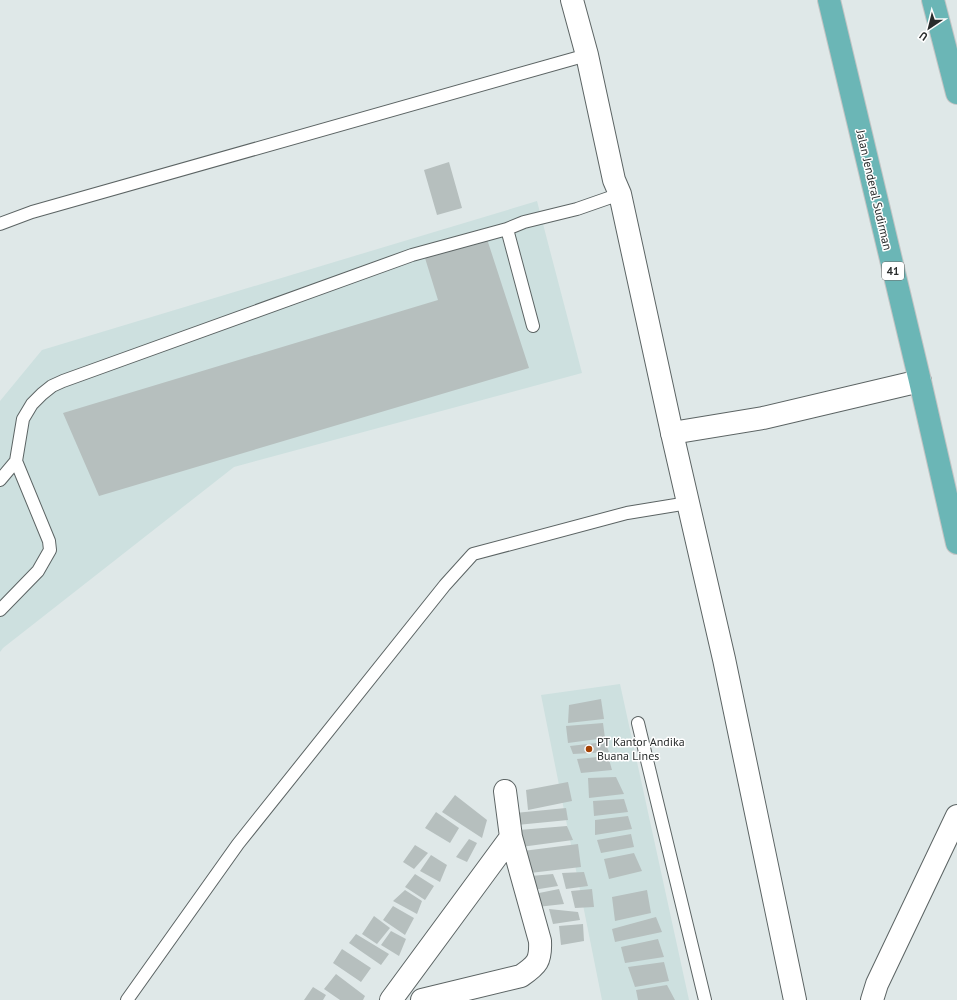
<svg xmlns="http://www.w3.org/2000/svg" width="957" height="1000" viewBox="0 0 957 1000" font-family="'PT Sans',sans-serif">
  <style>
    .built { fill: #cde0df }
    .building { fill: #b6bfbe }
    .lines { fill: none; stroke-linecap: round; stroke-linejoin: round }
    .service-casing { stroke: #5c6464; stroke-width: 14 }
    .minor-casing { stroke: #5c6464; stroke-width: 24 }
    .tertiary-casing { stroke: #5c6464; stroke-width: 24 }
    .trunk-casing { stroke: #c3c4c4; stroke-width: 24 }
    .service { stroke: #fff; stroke-width: 12 }
    .minor { stroke: #fff; stroke-width: 22 }
    .tertiary { stroke: #fff; stroke-width: 22 }
    .trunk { stroke: #6bb6b6; stroke-width: 22 }
    .poi-dot { fill: #a54203; stroke: #fff; stroke-width: 1.5 }
    .labels { text-anchor: middle; stroke-width: 3; stroke-linejoin: round; paint-order: stroke }
    .shield { fill: #fff; stroke: #696b6b; stroke-width: 1 }
    .shield-label { font-size: 11px; font-weight: bold; fill: #292c2c }
    .street-label { font-size: 12px; fill: #292c2c; stroke: #fff }
    .poi-label { font-size: 12px; fill: #292c2c; stroke: #fff; text-anchor: start }
  </style>
  <rect width="100%" height="100%" fill="#dfe8e8"/>
  <path class="built" d="M537 201 582 373 234 467 3 648 0 652V401L42 350Z
    M620 684 689 1000H602L541 695Z"/>
  <path class="building" d="M449 162 462 208 437 215 424 170Z
    M487 239 529 368 99 496 63 413 438 300 425 258Z
    M601 699 604 719 568 723 569 705Z
    M603 723 605 738 568 743 566 726Z
    M605 742 609 752 573 754 570 746Z
    M608 756 612 770 581 773 577 759Z
    M616 777 624 794 589 798 588 778Z
    M568 782 572 801 528 810 526 790Z
    M455 795 487 820 482 838 442 812Z
    M624 799 628 812 594 816 593 801Z
    M566 808 568 820 517 825 515 813Z
    M436 812 459 828 450 843 425 828Z
    M628 816 632 829 595 835V820Z
    M567 826 573 840 521 847 519 830Z
    M631 834 634 847 601 853 597 840Z
    M469 839 477 843 467 862 456 857Z
    M578 844 581 867 530 873 523 851Z
    M415 845 428 853 414 869 403 862Z
    M634 853 642 871 609 879 604 859Z
    M431 855 447 865 440 882 420 871Z
    M584 872 588 886 566 889 562 873Z
    M415 874 434 886 425 900 405 887Z
    M553 874 558 886 533 890 531 876Z
    M559 889 564 904 537 907 534 894Z
    M592 889 594 907 575 908 571 891Z
    M405 890 422 901 417 914 393 901Z
    M647 890 651 913 615 921 612 897Z
    M393 906 414 918 405 935 383 920Z
    M549 909 578 912 580 920 553 924Z
    M374 916 390 928 377 944 362 934Z
    M656 917 662 932 615 942 612 929Z
    M583 924 584 941 561 945 559 926Z
    M391 931 406 939 399 956 381 945Z
    M356 934 389 954 381 965 349 943Z
    M658 939 664 957 625 963 621 947Z
    M342 949 371 968 361 982 333 963Z
    M664 962 669 981 635 987 628 967Z
    M336 974 365 996 363 1000H340L324 989Z
    M667 985 675 1000H638L636 990Z
    M313 987 326 995 323 1000H304Z"/>
  <g class="lines">
    <defs>
      <path id="service" d="M0 224 32 212 587 55
        M507 229 533 326
        M0 480 16 461 23 419 32 404 42 394 52 386 63 381 412 255 507 229 524 222 577 209 620 194
        M0 610 38 571 50 550 49 541 16 461
        M638 723 705 1000
        M127 1000 238 844 445 585 473 554 627 513 688 503"/>
      <path id="minor" d="M672 433 763 418 920 381
        M391 1000 511 837
        M422 1000 521 976C537 965 541 961 540 941L511 837 505 791
        M872 1000 877 984 957 816"/>
      <path id="tertiary" d="M572 0 587 55 614 180 620 194 672 433 724 659 795 1000"/>
      <path id="trunk" d="M829 0 920 381 957 543
        M933 0 957 93"/>
    </defs>
    <use href="#service" class="service-casing"/>
    <use href="#minor" class="minor-casing"/>
    <use href="#tertiary" class="tertiary-casing"/>
    <use href="#trunk" class="trunk-casing"/>
    <use href="#service" class="service"/>
    <use href="#minor" class="minor"/>
    <use href="#tertiary" class="tertiary"/>
    <use href="#trunk" class="trunk"/>
  </g>
  <circle class="poi-dot" cx="589" cy="749" r="4"/>
  <g class="labels">
    <rect class="shield" x="882" y="262" width="22" height="18" rx="3"/>
    <g class="shield-label">
      <text x="893" y="275">41</text>
    </g>
    <g class="street-label">
      <text transform="translate(874 190) rotate(77)" y="4">Jalan Jenderal Sudirman</text>
    </g>
    <g class="poi-label">
      <text x="597" y="746">PT Kantor Andika<tspan x="597" dy="14">Buana Lines</tspan></text>
    </g>
  </g>
  <g transform="translate(929 28) rotate(215)" stroke="#ffffff" stroke-width="3" paint-order="stroke">
  <path d="M0-3L7 15L0 10L-7 15Z" fill="#292c2c"/>
  <text y="-6" font-size="11" font-weight="bold" text-anchor="middle" fill="#292c2c">U</text>
  </g>
</svg>
